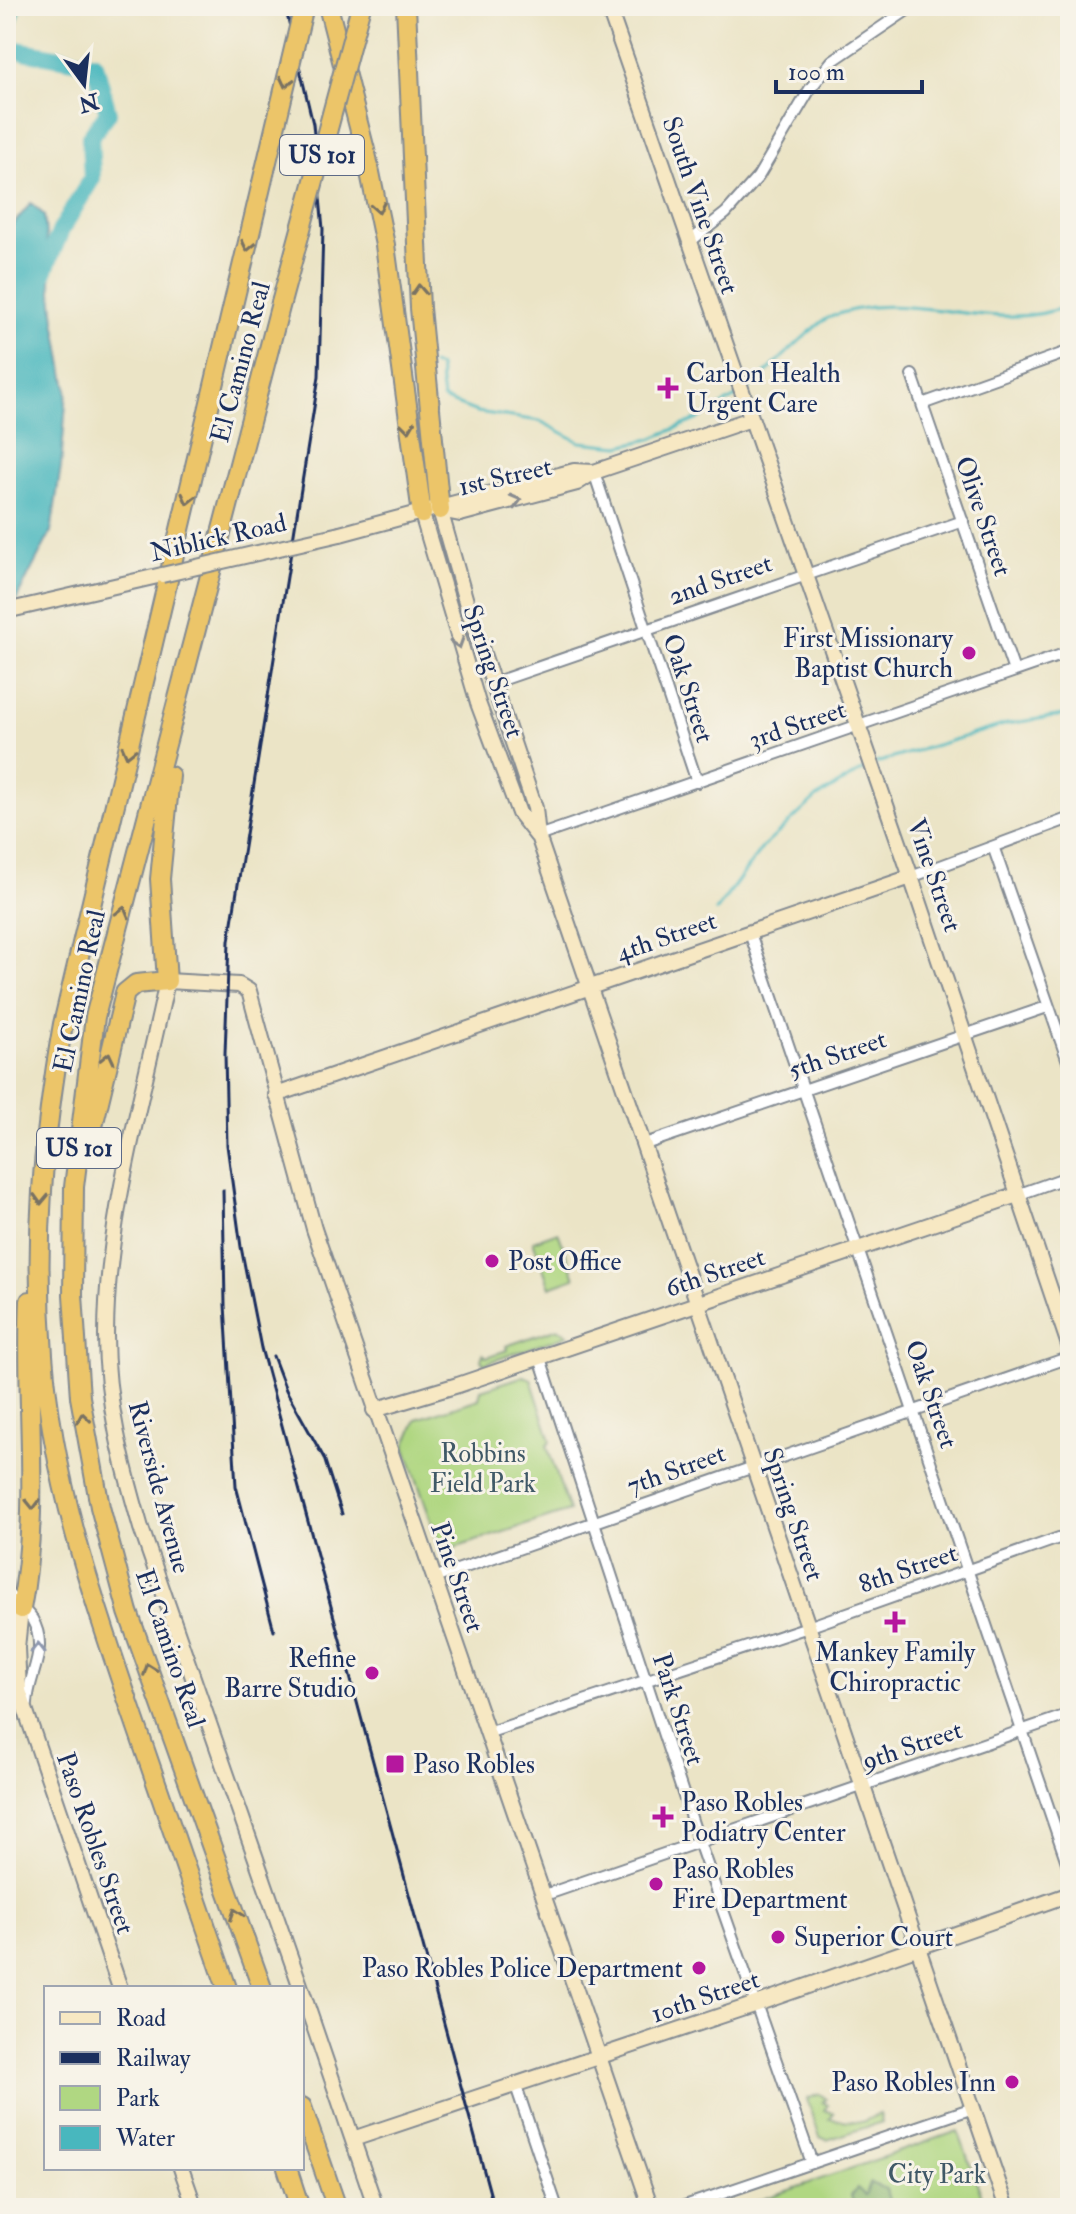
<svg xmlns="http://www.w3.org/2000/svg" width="1076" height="2214" viewBox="0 0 1076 2214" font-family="'IM FELL Double Pica',serif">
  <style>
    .green { fill: #b0d782; stroke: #668370; stroke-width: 2 }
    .forest { fill: #8cb870; stroke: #547467; stroke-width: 2 }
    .water { fill: #48b7be; stroke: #32738e; stroke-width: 2 }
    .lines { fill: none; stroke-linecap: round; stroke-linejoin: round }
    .stream { stroke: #48b7be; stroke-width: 3 }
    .river { stroke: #48b7be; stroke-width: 18 }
    .street-casing { stroke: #838a92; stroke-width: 14 }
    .secondary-casing { stroke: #838a92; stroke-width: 18 }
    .highway-casing { stroke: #838a92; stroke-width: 22 }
    .street { stroke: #fff; stroke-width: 10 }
    .secondary { stroke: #f7e8c3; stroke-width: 14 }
    .highway { stroke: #ecc569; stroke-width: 18 }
    .rail { stroke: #1b2f5e; stroke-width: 3 }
    .secondary-bridge-casing { stroke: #838a92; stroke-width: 18; stroke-linecap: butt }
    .highway-bridge-casing { stroke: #838a92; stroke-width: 22; stroke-linecap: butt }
    .secondary-bridge { stroke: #f7e8c3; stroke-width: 14 }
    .highway-bridge { stroke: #ecc569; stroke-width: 18 }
    .oneway { stroke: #797263 }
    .oneway2 { stroke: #898c90 }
    .oneway3 { stroke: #8d97ae }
    .poi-dot { fill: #b5179e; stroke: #f7f3e8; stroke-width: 3 }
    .labels { text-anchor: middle; stroke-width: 6; stroke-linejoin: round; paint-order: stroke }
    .shield { fill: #f7f3e8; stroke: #5d6a87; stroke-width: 2 }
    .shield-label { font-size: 24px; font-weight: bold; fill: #1b2f5e }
    .street-label { font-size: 26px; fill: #1b2f5e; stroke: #f7f3e8 }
    .poi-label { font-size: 26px; fill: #1b2f5e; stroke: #f7f3e8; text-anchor: start }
    .park-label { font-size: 26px; fill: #405967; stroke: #f7f3e8 }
  </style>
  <rect width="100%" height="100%" fill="#f7f3e8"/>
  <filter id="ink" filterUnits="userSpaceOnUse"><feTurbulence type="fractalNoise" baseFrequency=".0125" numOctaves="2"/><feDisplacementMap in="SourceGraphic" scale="16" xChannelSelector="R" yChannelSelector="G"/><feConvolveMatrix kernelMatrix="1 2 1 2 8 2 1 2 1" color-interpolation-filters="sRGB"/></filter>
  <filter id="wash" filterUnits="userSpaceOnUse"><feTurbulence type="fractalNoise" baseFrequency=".006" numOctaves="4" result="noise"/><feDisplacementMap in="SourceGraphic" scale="32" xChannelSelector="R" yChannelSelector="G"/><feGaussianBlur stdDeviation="1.8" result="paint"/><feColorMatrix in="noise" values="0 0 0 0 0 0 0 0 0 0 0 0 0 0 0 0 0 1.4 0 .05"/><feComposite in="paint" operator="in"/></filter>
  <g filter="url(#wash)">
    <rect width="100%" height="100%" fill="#ebe4c6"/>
    <path class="green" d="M558 1232 575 1278 550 1287 533 1241Z
      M558 1328 568 1335 484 1364 481 1360 483 1354 487 1357 507 1350 506 1346Z
      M524 1376 531 1379 551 1441 547 1446 569 1511 442 1552 405 1446 417 1419 479 1399 481 1390Z
      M820 2094 826 2099 822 2102 828 2105 824 2110 834 2113 830 2119 862 2122 880 2114 882 2122 827 2140 820 2137 807 2099Z
      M958 2131 986 2208H738Z"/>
    <path class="forest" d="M870 2183 886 2189 891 2208H855L851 2196 857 2188 865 2195Z"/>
    <path class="water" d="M31 203 44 215 55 320 67 389 61 467 51 532 18 596 6 639V233Z"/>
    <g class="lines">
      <path class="stream" d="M432 365 439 367 443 399 477 412 540 421 580 442 620 446 651 439 698 419 739 395
        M745 391C768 374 810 327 828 318 905 284 993 338 1070 305
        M876 763 1007 724 1070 714
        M716 911 762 848 816 798 866 768"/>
      <path class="river" d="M6 30 14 6
        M6 48 95 64 108 113 90 137 92 178 61 230 40 282"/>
    </g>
  </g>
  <g filter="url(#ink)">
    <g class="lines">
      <defs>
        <path id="street" d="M688 243 726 213 758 177 810 89 832 61 913 6
          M912 375 1014 671
          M922 404 1070 351
          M594 472 697 782
          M493 683 963 521
          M538 836 1070 652
          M994 849 1070 1067
          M911 877 1070 818
          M750 933 1070 1871
          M642 1145 1047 1007
          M1017 1195 1070 1176
          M540 1358 699 1842 812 2163
          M434 1578 1070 1357
          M6 1582 12 1650
          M7 1592C14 1603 25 1609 32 1619 50 1650 28 1673 27 1704
          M487 1733 808 1627 1070 1534
          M542 1896 1070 1714
          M515 2083 557 2208
          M679 2208 973 2108"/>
        <path id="secondary" d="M608 6 911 877 1070 1348
          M440 510 469 612 535 808 538 836 1007 2208
          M440 510 460 514 577 483 594 472 751 419
          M422 514 478 703 519 813 537 836
          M340 534 574 471 594 472
          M6 611 162 575
          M276 1095 911 877
          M374 1410 458 1385 1017 1195
          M21 1609 17 1648 19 1691 120 1988
          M301 1988 141 1528C123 1465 106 1402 106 1336 106 1217 143 1097 167 981L239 985 249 991 314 1229 651 2208
          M302 1991 376 2208
          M353 2139 759 2003 1070 1894
          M181 2168 195 2208"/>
        <path id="highway" d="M328 6 367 158 385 245 422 514
          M406 6 420 308 440 510
          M90 1139 125 993 136 984 167 981 160 879 170 776
          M21 1609C41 1507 25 1404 30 1301
          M227 1988C194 1895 162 1801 130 1707 91 1593 52 1477 43 1355 34 1240 43 1137 63 1024L265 170
          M262 1988 128 1612 100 1507 80 1397 73 1295 74 1187 95 1017 281 303
          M302 2107 337 2208
          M287 2168 300 2208"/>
      </defs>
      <use href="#street" class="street-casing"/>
      <use href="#secondary" class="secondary-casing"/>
      <use href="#highway" class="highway-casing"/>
      <use href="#street" class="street"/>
      <use href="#secondary" class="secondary"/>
      <use href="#highway" class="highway"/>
      <path class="rail" d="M285 6 313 124 323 229 319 376 229 941 225 1054 227 1145 241 1247 261 1348 494 2208
        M223 1190 225 1305 236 1486 274 1631
        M273 1356 286 1390 324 1458 342 1514"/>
      <defs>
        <path id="secondary-bridge" d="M162 575 340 534"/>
        <path id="highway-bridge" d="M265 170 304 6
          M281 303 361 6"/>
      </defs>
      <use href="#secondary-bridge" class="secondary-bridge-casing"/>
      <use href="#highway-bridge" class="highway-bridge-casing"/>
      <use href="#secondary-bridge" class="secondary-bridge"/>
      <use href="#highway-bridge" class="highway-bridge"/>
    </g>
    <defs><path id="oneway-chevron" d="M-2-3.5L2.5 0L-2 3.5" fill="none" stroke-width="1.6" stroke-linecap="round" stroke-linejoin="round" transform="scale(2)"/></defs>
    <g class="oneway">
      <use href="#oneway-chevron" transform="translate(286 82) rotate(103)"/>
      <use href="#oneway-chevron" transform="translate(378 208) rotate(79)"/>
      <use href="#oneway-chevron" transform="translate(248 246) rotate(103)"/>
      <use href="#oneway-chevron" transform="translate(419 290) rotate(-93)"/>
      <use href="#oneway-chevron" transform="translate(408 427) rotate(83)"/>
      <use href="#oneway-chevron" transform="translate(188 499) rotate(103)"/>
      <use href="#oneway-chevron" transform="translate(128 752) rotate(104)"/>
      <use href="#oneway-chevron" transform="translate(123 912) rotate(-75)"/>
      <use href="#oneway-chevron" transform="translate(108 1058) rotate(-77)"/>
      <use href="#oneway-chevron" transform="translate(41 1199) rotate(92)"/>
      <use href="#oneway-chevron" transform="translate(83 1418) rotate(-98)"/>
      <use href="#oneway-chevron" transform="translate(33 1504) rotate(89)"/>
      <use href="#oneway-chevron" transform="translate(149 1669) rotate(-110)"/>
      <use href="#oneway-chevron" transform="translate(236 1914) rotate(-109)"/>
    </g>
    <g class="oneway2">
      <use href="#oneway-chevron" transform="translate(516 501) rotate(-15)"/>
      <use href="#oneway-chevron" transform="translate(458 643) rotate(72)"/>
    </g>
    <use class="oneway3" href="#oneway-chevron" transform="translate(38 1648) rotate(-90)"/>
  </g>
  <g class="poi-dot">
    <path d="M664 376h8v8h8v8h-8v8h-8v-8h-8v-8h8z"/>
    <circle cx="969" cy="653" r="8"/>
    <circle cx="492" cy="1261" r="8"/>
    <path d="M891 1610h8v8h8v8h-8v8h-8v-8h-8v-8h8z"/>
    <circle cx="372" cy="1673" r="8"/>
    <rect x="385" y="1754" width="20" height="20" rx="4"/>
    <path d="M659 1805h8v8h8v8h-8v8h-8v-8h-8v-8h8z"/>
    <circle cx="656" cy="1884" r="8"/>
    <circle cx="778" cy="1937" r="8"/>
    <circle cx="699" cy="1968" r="8"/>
    <circle cx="1012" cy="2082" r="8"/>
  </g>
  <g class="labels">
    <g class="shield">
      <rect x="280" y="135" width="84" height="40" rx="6"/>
      <rect x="37" y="1128" width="84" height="40" rx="6"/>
    </g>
    <g class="shield-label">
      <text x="322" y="163">US 101</text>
      <text x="79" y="1156">US 101</text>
    </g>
    <g class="street-label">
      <text transform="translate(701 205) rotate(71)" y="9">South Vine Street</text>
      <text transform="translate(240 362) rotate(-75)" y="9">El Camino Real</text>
      <text transform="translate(505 476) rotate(-13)" y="9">1st Street</text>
      <text transform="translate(984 516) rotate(71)" y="9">Olive Street</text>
      <text transform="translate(218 537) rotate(-13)" y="9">Niblick Road</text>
      <text transform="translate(720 579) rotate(-19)" y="9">2nd Street</text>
      <text transform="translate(494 671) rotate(71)" y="9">Spring Street</text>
      <text transform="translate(689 688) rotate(72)" y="9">Oak Street</text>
      <text transform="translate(797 724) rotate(-19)" y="9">3rd Street</text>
      <text transform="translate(935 875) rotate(71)" y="9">Vine Street</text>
      <text transform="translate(666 936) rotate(-19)" y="9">4th Street</text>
      <text transform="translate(79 991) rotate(-78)" y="9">El Camino Real</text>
      <text transform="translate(837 1054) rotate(-19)" y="9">5th Street</text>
      <text transform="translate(715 1272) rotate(-19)" y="9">6th Street</text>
      <text transform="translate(932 1394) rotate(71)" y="9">Oak Street</text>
      <text transform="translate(676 1469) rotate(-20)" y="9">7th Street</text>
      <text transform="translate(160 1487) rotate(75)" y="9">Riverside Avenue</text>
      <text transform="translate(794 1514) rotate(71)" y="9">Spring Street</text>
      <text transform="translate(908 1568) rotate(-19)" y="9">8th Street</text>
      <text transform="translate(458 1577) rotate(71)" y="9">Pine Street</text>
      <text transform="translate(171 1648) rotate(71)" y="9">El Camino Real</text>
      <text transform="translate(679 1709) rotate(72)" y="9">Park Street</text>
      <text transform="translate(912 1745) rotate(-19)" y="9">9th Street</text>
      <text transform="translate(96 1843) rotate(71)" y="9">Paso Robles Street</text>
      <text transform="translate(705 1996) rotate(-19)" y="9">10th Street</text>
    </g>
    <g class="poi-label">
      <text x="686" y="382">Carbon Health<tspan x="686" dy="30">Urgent Care</tspan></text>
      <text x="953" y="647" text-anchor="end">First Missionary<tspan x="953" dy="30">Baptist Church</tspan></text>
      <text x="508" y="1270">Post Office</text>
      <text x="895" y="1661" text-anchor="middle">Mankey Family<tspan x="895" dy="30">Chiropractic</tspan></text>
      <text x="356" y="1667" text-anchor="end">Refine<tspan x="356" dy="30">Barre Studio</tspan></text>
      <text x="413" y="1773">Paso Robles</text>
      <text x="681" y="1811">Paso Robles<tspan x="681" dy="30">Podiatry Center</tspan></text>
      <text x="672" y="1878">Paso Robles<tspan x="672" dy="30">Fire Department</tspan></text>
      <text x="794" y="1946">Superior Court</text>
      <text x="683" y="1977" text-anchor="end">Paso Robles Police Department</text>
      <text x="996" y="2091" text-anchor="end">Paso Robles Inn</text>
    </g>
    <g class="park-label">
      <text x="483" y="1462">Robbins<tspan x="483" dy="30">Field Park</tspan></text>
      <text x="937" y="2183">City Park</text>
    </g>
  </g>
  <rect width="1076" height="2214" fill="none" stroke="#f7f3e8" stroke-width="32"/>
  <rect x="44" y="1986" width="260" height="184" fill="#f7f3e8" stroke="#9fa5b1" stroke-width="2"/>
  <rect x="60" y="2012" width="40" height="12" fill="#f7e8c3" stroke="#9fa5b1" stroke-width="2"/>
  <text x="116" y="2026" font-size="24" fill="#1b2f5e">Road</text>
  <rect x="60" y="2052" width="40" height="12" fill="#1b2f5e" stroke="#9fa5b1" stroke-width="2"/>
  <text x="116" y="2066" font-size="24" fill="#1b2f5e">Railway</text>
  <rect x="60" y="2086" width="40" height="24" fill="#b0d782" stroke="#9fa5b1" stroke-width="2"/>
  <text x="116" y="2106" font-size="24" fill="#1b2f5e">Park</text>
  <rect x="60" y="2126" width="40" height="24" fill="#48b7be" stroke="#9fa5b1" stroke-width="2"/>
  <text x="116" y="2146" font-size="24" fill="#1b2f5e">Water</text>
  <g transform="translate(84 84) rotate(165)" stroke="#f7f3e8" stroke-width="6" paint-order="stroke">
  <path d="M0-6L14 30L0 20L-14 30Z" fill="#1b2f5e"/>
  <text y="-12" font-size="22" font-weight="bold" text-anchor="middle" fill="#1b2f5e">N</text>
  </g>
  <path d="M776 80v12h146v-12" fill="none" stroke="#1b2f5e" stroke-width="4"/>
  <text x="788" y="80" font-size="24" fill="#1b2f5e" stroke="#f7f3e8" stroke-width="6" paint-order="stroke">100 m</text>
</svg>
